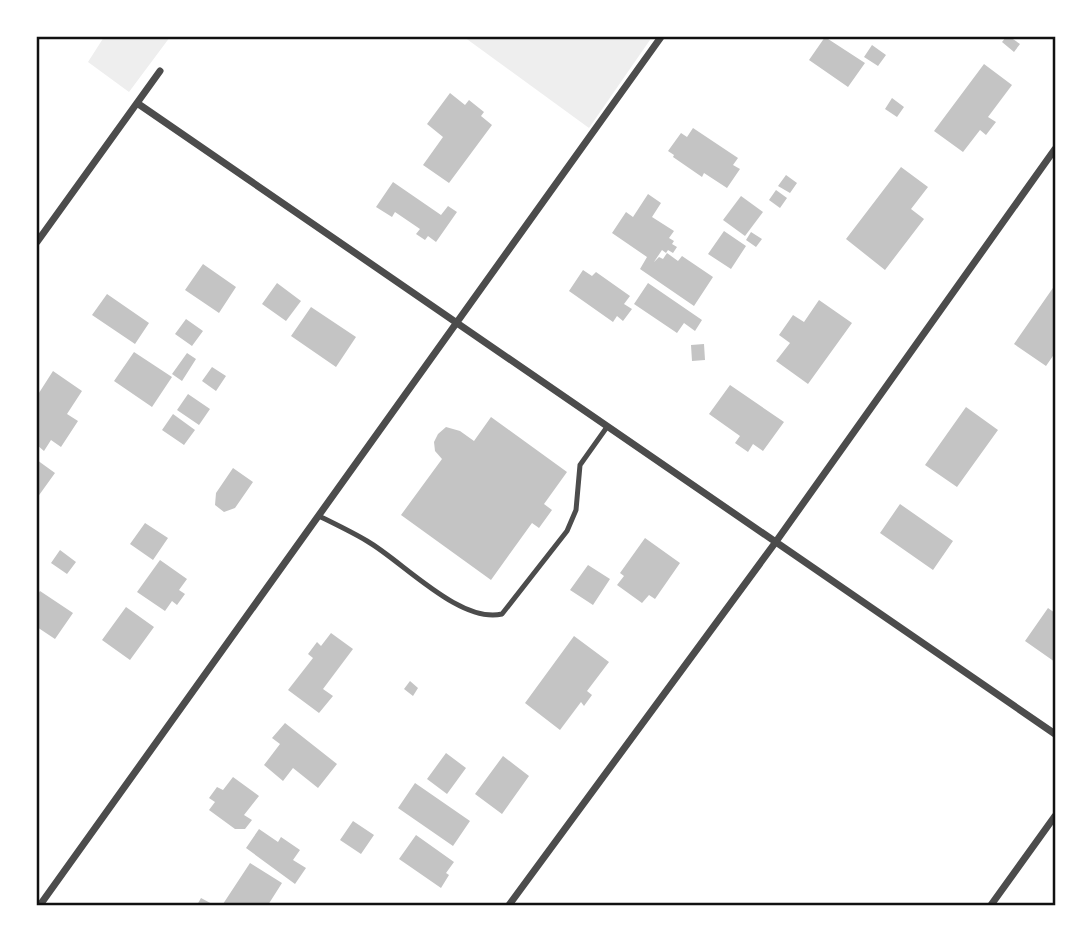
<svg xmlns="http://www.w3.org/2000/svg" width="1092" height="942" viewBox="0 0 1092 942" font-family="Spectral,serif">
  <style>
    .green { fill: #eee }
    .building { fill: #c4c4c4 }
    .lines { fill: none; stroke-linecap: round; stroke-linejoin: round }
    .service { stroke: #4c4c4c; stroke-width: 5 }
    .minor { stroke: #4c4c4c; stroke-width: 7 }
    .neatline { fill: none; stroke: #111; stroke-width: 2.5 }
  </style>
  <rect width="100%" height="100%" fill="#fff"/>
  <path class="green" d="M104 37H170L129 92 88 62Z
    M464 37H652L589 128Z"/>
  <path class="building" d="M825 37 865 63 848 87 809 60Z
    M1006 37H1010L1020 44 1014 52 1002 42Z
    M872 45 886 55 878 66 864 57Z
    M984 64 1012 85 988 117 996 122 986 135 980 130 963 152 934 131Z
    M450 93 465 105 469 100 484 112 481 116 492 125 449 183 423 165 443 137 427 124Z
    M892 98 904 107 897 117 885 109Z
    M693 128 738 158 733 165 740 169 727 188 704 173 702 177 673 157 674 155 668 151 681 133 687 137Z
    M901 167 928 187 911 209 924 219 885 270 846 239Z
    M786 175 797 183 790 193 778 186Z
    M393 182 441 215 448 206 457 212 436 242 428 236 425 240 416 234 420 229 395 212 392 217 376 207Z
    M776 190 787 198 780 208 769 200Z
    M648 194 661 203 652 217 674 231 669 238 674 241 672 244 677 247 673 253 668 250 666 253 662 250 654 262 659 257 663 259 667 253 678 261 682 256 713 277 694 306 640 269 647 257 612 233 626 212 633 217Z
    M741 196 763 212 745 236 723 220Z
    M724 231 746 246 731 269 708 254Z
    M751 232 762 239 756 247 746 240Z
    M203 264 236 287 219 313 185 290Z
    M583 270 592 276 596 272 630 296 624 304 632 309 623 321 617 316 613 322 569 291Z
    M277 283 301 301 286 321 262 304Z
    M648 283 702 320 695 331 684 323 677 333 634 304Z
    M1055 285V353L1046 366 1014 344Z
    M107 294 149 323 135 344 92 315Z
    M819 300 852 323 808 384 776 361 790 343 779 335 793 315 804 322Z
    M311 307 356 337 336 367 291 336Z
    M186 319 203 331 192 346 175 334Z
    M704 344 705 360 692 361 691 345Z
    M134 352 172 377 152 407 114 381Z
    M187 353 196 359 182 381 172 374Z
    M212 367 226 376 216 391 202 381Z
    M53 371 82 391 67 414 78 421 61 447 51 440 44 451 37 445V396Z
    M730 385 784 422 763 451 753 444 748 452 735 443 740 436 709 414Z
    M188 394 210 409 199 425 177 410Z
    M966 407 998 430 957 487 925 465Z
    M173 414 195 430 184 445 162 430Z
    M491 417 567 472 544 504 552 510 539 528 532 523 491 580 401 515 442 459 435 451 434 442 438 434 446 427 460 431 474 441Z
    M37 460 55 473 37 498Z
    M233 468 253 482 235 508 224 512 215 505 216 493Z
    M900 504 953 541 933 570 880 533Z
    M145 523 168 538 153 560 130 544Z
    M645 538 680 563 655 599 649 595 642 603 617 585 624 576 620 573Z
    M60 550 76 562 67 574 51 563Z
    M160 560 187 579 179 590 185 594 177 605 172 601 165 611 137 592Z
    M588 565 610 579 593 605 570 590Z
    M40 591 73 613 55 639 37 627V596Z
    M126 607 154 627 130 660 102 640Z
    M1048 608 1055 613V662L1025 641Z
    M331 633 353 649 323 689 333 696 319 713 288 690 313 658 308 654 317 642 321 646Z
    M574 636 609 662 587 691 592 695 584 706 581 702 560 730 525 703Z
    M410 681 418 688 413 696 404 689Z
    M285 723 337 764 318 788 293 768 283 781 264 765 280 744 272 738Z
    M446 753 466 768 447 794 427 779Z
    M503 756 529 776 502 814 475 794Z
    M233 777 259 796 244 815 252 820 245 829H235L209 810 215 802 209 798 217 787 223 790Z
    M415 783 470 821 453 846 398 808Z
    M353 821 374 835 361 854 340 840Z
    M259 829 278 842 281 837 300 850 293 860 306 868 295 884 246 848Z
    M416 835 454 862 446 873 449 875 441 888 399 859Z
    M250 863 282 883 268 905H225L223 904Z
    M201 898 214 905H197Z"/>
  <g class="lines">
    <path class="service" d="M319 516C335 524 352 532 367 541 402 561 460 624 502 614L567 531 576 510 580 465 607 427"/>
    <path class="minor" d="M137 103 1055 734
      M37 242 160 71
      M40 905 661 37
      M509 905 775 543 1055 149
      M991 905 1055 816"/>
  </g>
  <rect width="1092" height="942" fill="none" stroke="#ffffff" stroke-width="77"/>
  <rect x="38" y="38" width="1016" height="866" class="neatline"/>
</svg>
